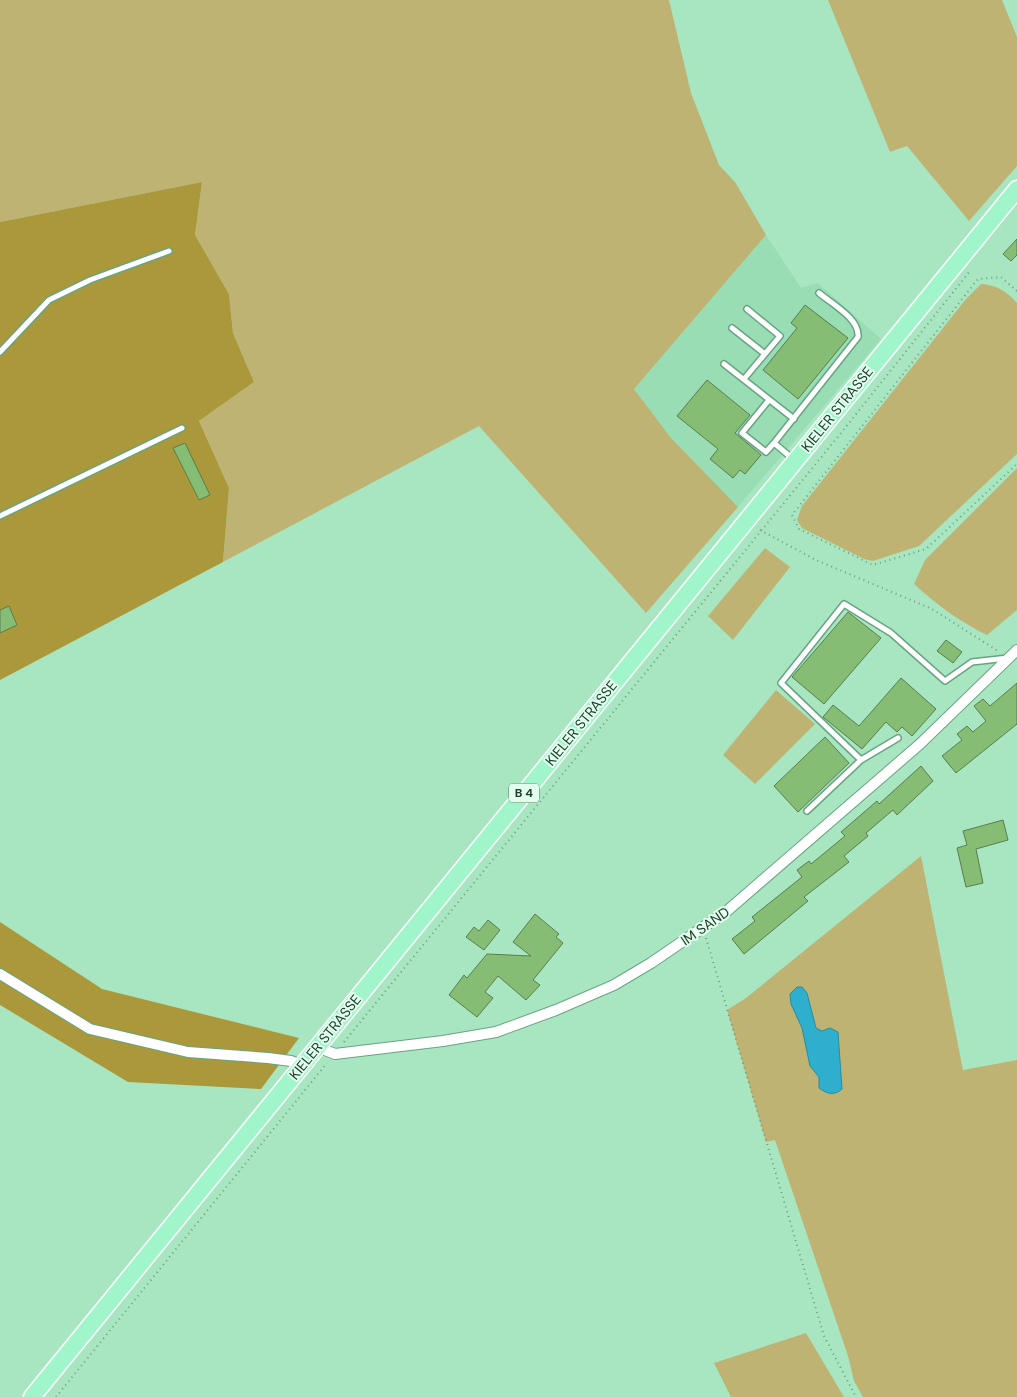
<svg xmlns="http://www.w3.org/2000/svg" width="1017" height="1397" viewBox="0 0 1017 1397" font-family="'DM Sans',sans-serif">
  <style>
    .built { fill: #98ddb4 }
    .green { fill: #bfb374 }
    .forest { fill: #aa983a }
    .water { fill: #2fafce; stroke: #2a8c9d }
    .building { fill: #86bd75; stroke: #5a7d4e }
    .lines { fill: none; stroke-linecap: round; stroke-linejoin: round }
    .lane-casing { stroke: #68a481; stroke-width: 8 }
    .street-casing { stroke: #68a481; stroke-width: 12 }
    .primary-casing { stroke: #fff; stroke-width: 19 }
    .path { stroke: #6e9d81; stroke-width: 2; stroke-dasharray: 1 4; stroke-linecap: butt }
    .lane { stroke: #fff; stroke-width: 5 }
    .street { stroke: #fff; stroke-width: 10 }
    .primary { stroke: #a1f5ca; stroke-width: 16 }
    .labels { text-anchor: middle; stroke-width: 4; stroke-linejoin: round; paint-order: stroke }
    .shield { fill: #e0ffec; stroke: #5a7565; stroke-width: 1 }
    .shield-label { font-size: 12px; font-weight: bold; fill: #203a2b }
    .street-label { font-size: 14px; fill: #203a2b; stroke: #e0ffec }
  </style>
  <rect width="100%" height="100%" fill="#a8e6c1"/>
  <path class="built" d="M766 235 801 288 818 283 881 339 738 507 670 438 634 389Z"/>
  <path class="green" d="M0 0H669L691 93 719 165 735 182 766 235 634 389 671 438 738 507 646 613 479 426 223 562 229 488 199 421 254 382 233 333 229 294 195 235 202 182 0 222Z
    M828 0H1002L1017 37V166L969 221 907 146 890 152Z
    M981 284C997 285 1006 291 1017 303V454L919 546 873 561 864 559 802 528 797 520 802 506 966 299Z
    M1017 468V610L987 635C960 622 936 604 914 584L925 560Z
    M765 548 790 567 733 640 708 616Z
    M776 690 815 724 755 784 723 755Z
    M921 856 963 1070 1017 1060V1397H863L854 1381 848 1356 775 1140 766 1142 727 1010 746 998Z
    M806 1333 844 1397H731L714 1363Z"/>
  <path class="forest" d="M202 182 195 235 229 294 233 333 254 382 199 421 229 488 223 562 0 680V222Z
    M0 922 102 989 299 1038 261 1089 128 1082 0 1005Z"/>
  <path class="water" d="M797 987H802L807 993 816 1028 822 1031 830 1028 838 1032 842 1089C834 1096 827 1094 819 1088V1077L810 1066 802 1028 791 1004 790 994Z"/>
  <path class="building" d="M1017 239V255L1011 261 1003 254Z
    M805 305 848 338 798 399 763 370 797 328 791 323Z
    M707 380 750 415 735 433 761 455 745 474 740 470 733 478 710 459 718 449 677 416Z
    M185 443 210 495 199 500 173 448Z
    M9 606 17 625 0 633V610Z
    M848 612 881 638 824 704 792 677Z
    M946 640 962 652 953 663 937 651Z
    M901 678 936 709 912 736 902 727 897 732 886 722 862 749 823 717 833 705 859 726Z
    M1017 683V724L956 773 942 756 962 740 957 734 967 726 973 732 986 721 974 706 983 699 990 706Z
    M825 737 849 763 798 812 774 786Z
    M921 766 933 781 897 815 893 810 866 833 868 836 844 856 849 862 804 897 808 901 744 954 732 939 755 921 752 917 802 877 797 870 809 861 811 864 845 836 841 832 877 801 879 804Z
    M1003 820 1008 840 976 849 983 883 966 887 957 848 967 845 963 831Z
    M535 914 559 934 556 937 563 943 533 980 540 985 526 1000 498 976 485 992 493 998 477 1017 449 995 464 975 467 978 487 954 531 956 513 942Z
    M488 920 500 930 484 950 466 937 474 927 479 931Z"/>
  <g class="lines">
    <defs>
      <path id="lane" d="M732 328 765 354
        M0 352 49 300 90 280 169 251
        M724 364 794 419
        M744 379 780 336 747 309
        M769 400 742 433 766 452 774 443
        M793 459 774 443 858 337C860 319 832 304 819 293
        M0 516 182 428
        M861 760 898 738
        M807 811 861 760 781 683 844 604 891 633 945 681 972 662 1008 658"/>
      <path id="street" d="M0 974 90 1029 188 1052 268 1058 291 1061 303 1065
        M317 1047 335 1054 443 1041 496 1032 556 1010 614 985 651 963 727 911 920 744 1017 650"/>
      <path id="primary" d="M32 1397 1017 189"/>
    </defs>
    <use href="#lane" class="lane-casing"/>
    <use href="#street" class="street-casing"/>
    <use href="#primary" class="primary-casing"/>
    <path class="path" d="M1017 291 1001 277 978 279 792 515 799 529 873 565 926 549 1017 464
      M760 530 816 560 932 609 998 651
      M706 938 824 1336 856 1397
      M344 1042 841 433 970 271
      M56 1397 327 1063"/>
    <use href="#lane" class="lane"/>
    <use href="#street" class="street"/>
    <use href="#primary" class="primary"/>
  </g>
  <g class="labels">
    <rect class="shield" x="509" y="783.5" width="30" height="19" rx="4"/>
    <g class="shield-label">
      <text x="524" y="797">B 4</text>
    </g>
    <g class="street-label">
      <text transform="translate(837 409) rotate(-51)" y="5">KIELER STRASSE</text>
      <text transform="translate(581 723) rotate(-51)" y="5">KIELER STRASSE</text>
      <text transform="translate(705 926) rotate(-35)" y="5">IM SAND</text>
      <text transform="translate(325 1037) rotate(-51)" y="5">KIELER STRASSE</text>
    </g>
  </g>
</svg>
